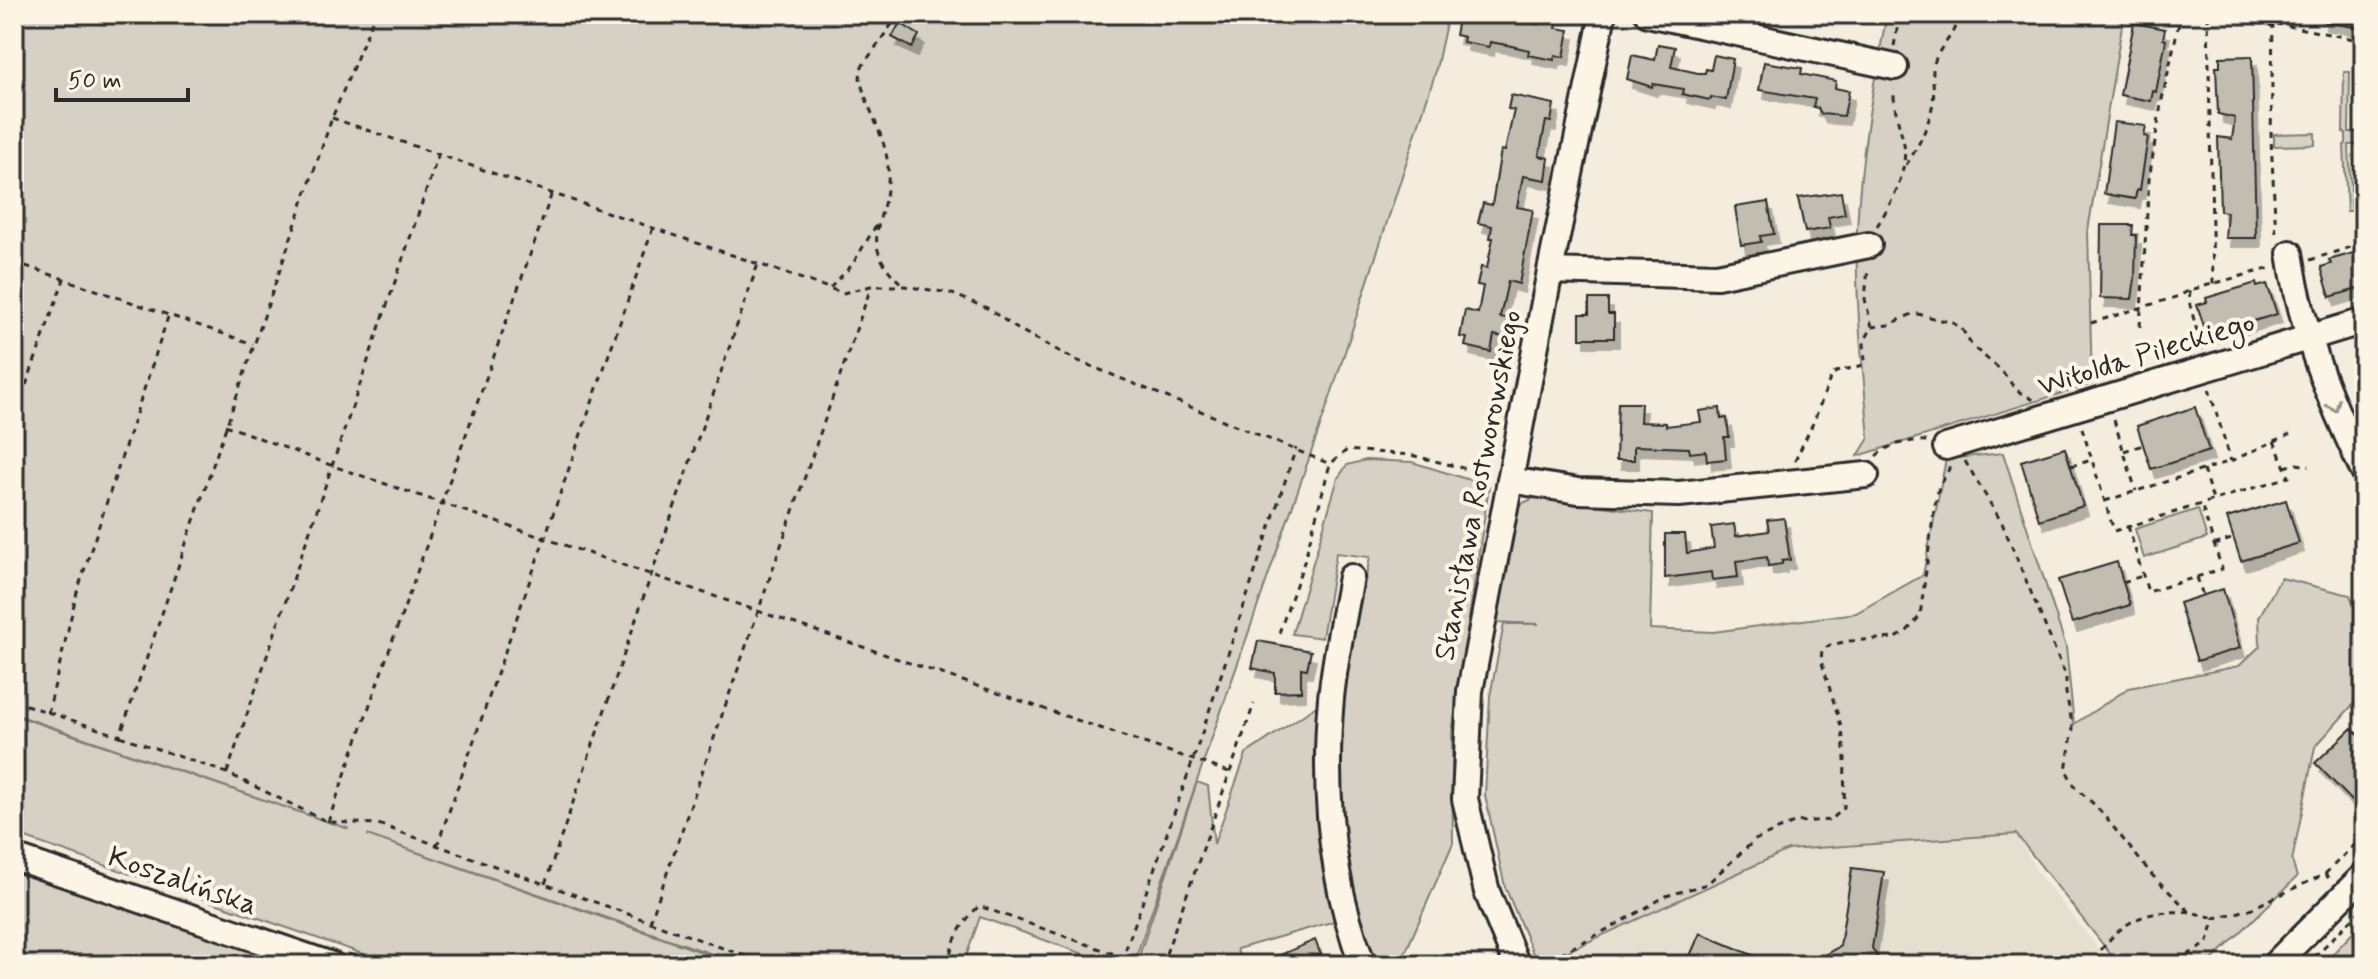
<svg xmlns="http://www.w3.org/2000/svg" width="2378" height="979" viewBox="0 0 2378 979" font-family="Mynerve,sans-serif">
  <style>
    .built { fill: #e5dfd0 }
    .green { fill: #d6d1c4; stroke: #807e78; stroke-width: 2 }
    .building { fill: #c2bdb1; stroke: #2b2b2b; stroke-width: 2; filter: url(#shadow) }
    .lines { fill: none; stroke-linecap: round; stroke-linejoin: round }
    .minor-casing { stroke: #2b2b2b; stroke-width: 30 }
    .path { stroke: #2b2b2b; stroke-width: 3; stroke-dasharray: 6 6; stroke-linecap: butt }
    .minor { stroke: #fcf5e5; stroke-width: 24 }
    .oneway { stroke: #949088 }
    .labels { text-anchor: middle; stroke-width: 8; stroke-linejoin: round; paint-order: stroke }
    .street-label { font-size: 30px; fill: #2b2b2b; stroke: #fcf5e5 }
  </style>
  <defs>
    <filter id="shadow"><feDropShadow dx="5" dy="9" stdDeviation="0" flood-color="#0004"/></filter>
  </defs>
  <rect width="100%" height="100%" fill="#f4edde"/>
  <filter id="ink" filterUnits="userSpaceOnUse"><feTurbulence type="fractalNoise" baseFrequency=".0125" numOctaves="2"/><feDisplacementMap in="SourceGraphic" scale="16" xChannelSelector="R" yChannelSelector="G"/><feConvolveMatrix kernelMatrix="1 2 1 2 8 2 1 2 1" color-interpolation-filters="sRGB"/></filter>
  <g filter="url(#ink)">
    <path class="built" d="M2017 834 2037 872 2112 965H1542L1788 850Z"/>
    <path class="green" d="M14 14H1448L1435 74 1330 398 1133 965H1114L980 917 963 965H744L367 835 739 965H395L14 834V715L349 829 14 714Z
      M1887 14H2124L2088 230 2092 384 1858 456 1869 438C1863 370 1855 300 1857 231 1860 158 1873 85 1887 14Z
      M2344 72H2350L2349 132H2364V144L2349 145 2352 211H2347L2344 145 2346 144V133L2343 132Z
      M2315 133V145L2274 146V134Z
      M2003 453 2066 647 2074 724 2129 688 2239 666 2260 646 2259 617 2281 578 2350 595 2363 630 2357 700 2315 747 2292 861 2297 877 2207 965H2119L2016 834 1788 850 1538 965 1505 887 1485 795 1490 696 1504 624H1539L1492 622 1519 505 1536 497 1653 513 1650 629 1713 632 1856 613 1923 575 1946 459Z
      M1366 460 1412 462 1489 486 1452 733 1453 843 1400 965H1378L1357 911 1342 839 1338 795 1339 705 1370 557 1336 553 1322 638 1292 634 1338 478 1347 465Z
      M2198 509 2207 538 2144 558 2135 529Z
      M1321 703 1329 880 1335 921 1237 949 1241 965H1136L1197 782 1208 786 1214 844 1246 754Z
      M14 867 300 965H14Z
      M2364 921V965H2322Z"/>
    <path class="building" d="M1459 14H1487L1538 24 1539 19 1557 23 1556 28 1569 30 1564 57 1555 55 1554 60 1528 55 1529 50 1507 45 1490 42 1489 47 1463 42 1464 37 1455 35Z
      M2322 14H2364V29L2321 21Z
      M900 23 919 35 912 48 892 37Z
      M2134 23 2165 29 2163 39 2166 40 2156 92 2153 91 2151 101 2120 95Z
      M1658 44 1675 47 1671 67 1698 73H1705L1706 69 1711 70 1714 55 1733 59 1726 100 1711 97 1710 100 1682 94 1683 89 1653 84 1652 87 1627 79 1632 55 1655 60Z
      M2252 56 2256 238H2225L2227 212 2220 211 2218 137 2232 139 2235 118 2218 114 2216 67H2220V57Z
      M1764 62 1802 68 1801 74 1836 81 1835 88 1849 91 1844 116 1821 114 1818 108 1813 107 1815 99 1759 90Z
      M1511 95 1554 104 1551 122 1546 121 1539 156 1549 158 1546 180 1523 176 1517 207 1533 210 1519 284 1508 281 1500 317 1512 319 1508 338 1494 335 1491 352 1465 346 1467 338 1460 337 1465 310 1478 313 1483 286 1477 285 1481 267 1487 268 1493 238H1490L1492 226 1478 223 1483 203 1492 205 1501 150 1505 151 1514 110 1508 109Z
      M2114 122 2146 126 2144 136 2148 137 2140 190 2137 189 2135 199 2104 194Z
      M1841 192 1845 214 1828 217 1830 228 1805 232 1798 198Z
      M1768 202 1774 234 1760 236 1761 242 1741 245 1735 207Z
      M2101 225H2133L2132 235H2136L2135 278 2132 299 2100 298Z
      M2364 250V287L2330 297 2321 267 2331 264 2329 260Z
      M2256 283 2257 287 2267 284 2277 314 2207 335 2197 305 2207 302 2206 298Z
      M1589 299H1608V314H1614V338H1580V314H1589Z
      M1618 403H1641L1640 422 1666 423V426L1701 422 1699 411 1720 408 1721 419 1727 418 1729 437H1724L1726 459 1707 461 1706 451 1690 453 1689 448 1634 446V460H1616Z
      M2195 407 2209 451 2151 469 2137 426Z
      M2065 448 2083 506 2039 520 2021 461Z
      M2286 500 2299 543 2241 561 2227 518Z
      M1784 518 1790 560 1782 561V564L1768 566 1767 557 1736 561 1738 577 1712 580 1711 572 1665 578V534H1685L1687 553 1714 548 1711 527 1734 524 1736 536 1769 531 1767 520Z
      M2117 562 2130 605 2072 623 2058 580Z
      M2223 589 2240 648 2197 661 2179 603Z
      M1258 641 1311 651 1307 669 1301 668V691L1275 692V673L1252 668Z
      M2352 728 2364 740V813L2315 763Z
      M1852 868 1884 872 1872 948 1882 965H1807L1840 946Z
      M1700 933 1776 965H1686Z
      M1315 940 1325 965H1257Z"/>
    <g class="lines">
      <defs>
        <path id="minor" d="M1648 14 1895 67
          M2290 253C2302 335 2329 398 2364 472
          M1550 271 1717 276 1869 245
          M1946 447 2364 321
          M1510 480 1578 491 1679 494 1866 475
          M1351 577C1344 617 1335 658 1331 698 1323 788 1330 880 1363 965
          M14 857 332 965
          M1517 965 1487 892 1465 799 1470 691 1550 271 1603 14
          M2274 965 2364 875"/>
      </defs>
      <use href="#minor" class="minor-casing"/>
      <path class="path" d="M899 14 861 68 860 78C866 108 886 136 888 167 892 219 851 240 904 286
        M2208 14 2213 284
        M2210 14 2273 26
        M2275 14 2273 23 2364 41
        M2273 23 2271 139 2276 236
        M1894 46 1900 14
        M332 118 843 293 871 286H904L950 293 987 308 1016 328 1076 360 1330 464
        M1906 165C1918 148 1930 123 1933 102 1935 90 1931 76 1934 64 1939 44 1957 37 1957 14
        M1877 226C1892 202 1908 173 1904 144 1900 125 1893 109 1894 89
        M2310 260 2364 243
        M14 262 64 279
        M830 288 852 265 877 224
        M2190 291 2189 301 2202 350
        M2091 323 2179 296 2190 290 2271 268
        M1872 327 1889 325 1914 313 1953 323 1962 329 1972 346 2002 371 2016 390 2034 400
        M2140 327 2149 180 2161 104 2181 14
        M2209 389 2231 461
        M14 419 64 279 253 344
        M2114 420 2136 491
        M225 425 333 466 1229 772
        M2082 428 2114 531 2289 477 2274 441
        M2124 451 2143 445
        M1876 456C1890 443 1910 440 1928 441
        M1795 461 1814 421 1831 376 1836 372 1863 365 1865 362 1864 342 1872 327 1865 299 1868 268
        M1965 461 2002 523 2066 676V693L2073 728 2066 770 2075 787 2097 807 2153 876 2190 912 2215 918
        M2071 466 2092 460
        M2285 467 2296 464 2309 466
        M2203 470 2213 500
        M2354 491 2364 513
        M2105 501 2231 461 2290 434
        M2128 526 2148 592 2222 569 2201 504
        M2214 545 2234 538
        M2197 577 2203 596
        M2123 582 2142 576
        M1279 633 1304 562 1330 464 1347 450 1411 455 1491 475
        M14 701 120 736 332 118 375 14
        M48 713 77 592 169 314
        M120 736 227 773 328 822 378 824 770 965
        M227 773 438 156
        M328 822 552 193
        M437 846 653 228
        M2325 874 2364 835
        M545 884 758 264
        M650 922 871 287
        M2101 950C2126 917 2150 910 2190 912
        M348 954 378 965
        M948 965C952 941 961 923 979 906L1123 957 1193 760 1296 448
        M1162 965 1254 704
        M1539 965 1623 921 1666 896 1707 884 1755 840 1796 822 1831 820 1844 808 1845 758 1842 729 1821 660 1822 650 1830 645 1849 641 1896 638 1906 632 1920 616 1934 510 1939 486 1949 469V465
        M2181 965 2187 955 2207 944 2215 918 2248 910 2325 874 2329 879
        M2306 965 2364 907"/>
      <use href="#minor" class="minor"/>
    </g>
    <defs><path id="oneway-chevron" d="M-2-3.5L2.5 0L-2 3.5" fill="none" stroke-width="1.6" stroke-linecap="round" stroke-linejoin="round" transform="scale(2)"/></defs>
    <use class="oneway" href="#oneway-chevron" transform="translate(2334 406) rotate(67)"/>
  </g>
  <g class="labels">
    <g class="street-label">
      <text transform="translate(2146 353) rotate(-17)" y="10">Witolda Pileckiego</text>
      <text transform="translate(1477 485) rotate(-79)" y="10">Stanisława Rostworowskiego</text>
      <text transform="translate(183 880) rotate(19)" y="10">Koszalińska</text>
    </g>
  </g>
  <rect width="2378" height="979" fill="none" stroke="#fcf5e5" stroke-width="48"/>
  <rect x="24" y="24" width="2330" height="931" fill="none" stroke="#2b2b2b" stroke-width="3" filter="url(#ink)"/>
  <path d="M56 88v12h132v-12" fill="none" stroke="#2b2b2b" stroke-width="4"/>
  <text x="68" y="88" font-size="24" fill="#2b2b2b" stroke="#fcf5e5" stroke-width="6" paint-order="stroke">50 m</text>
</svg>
